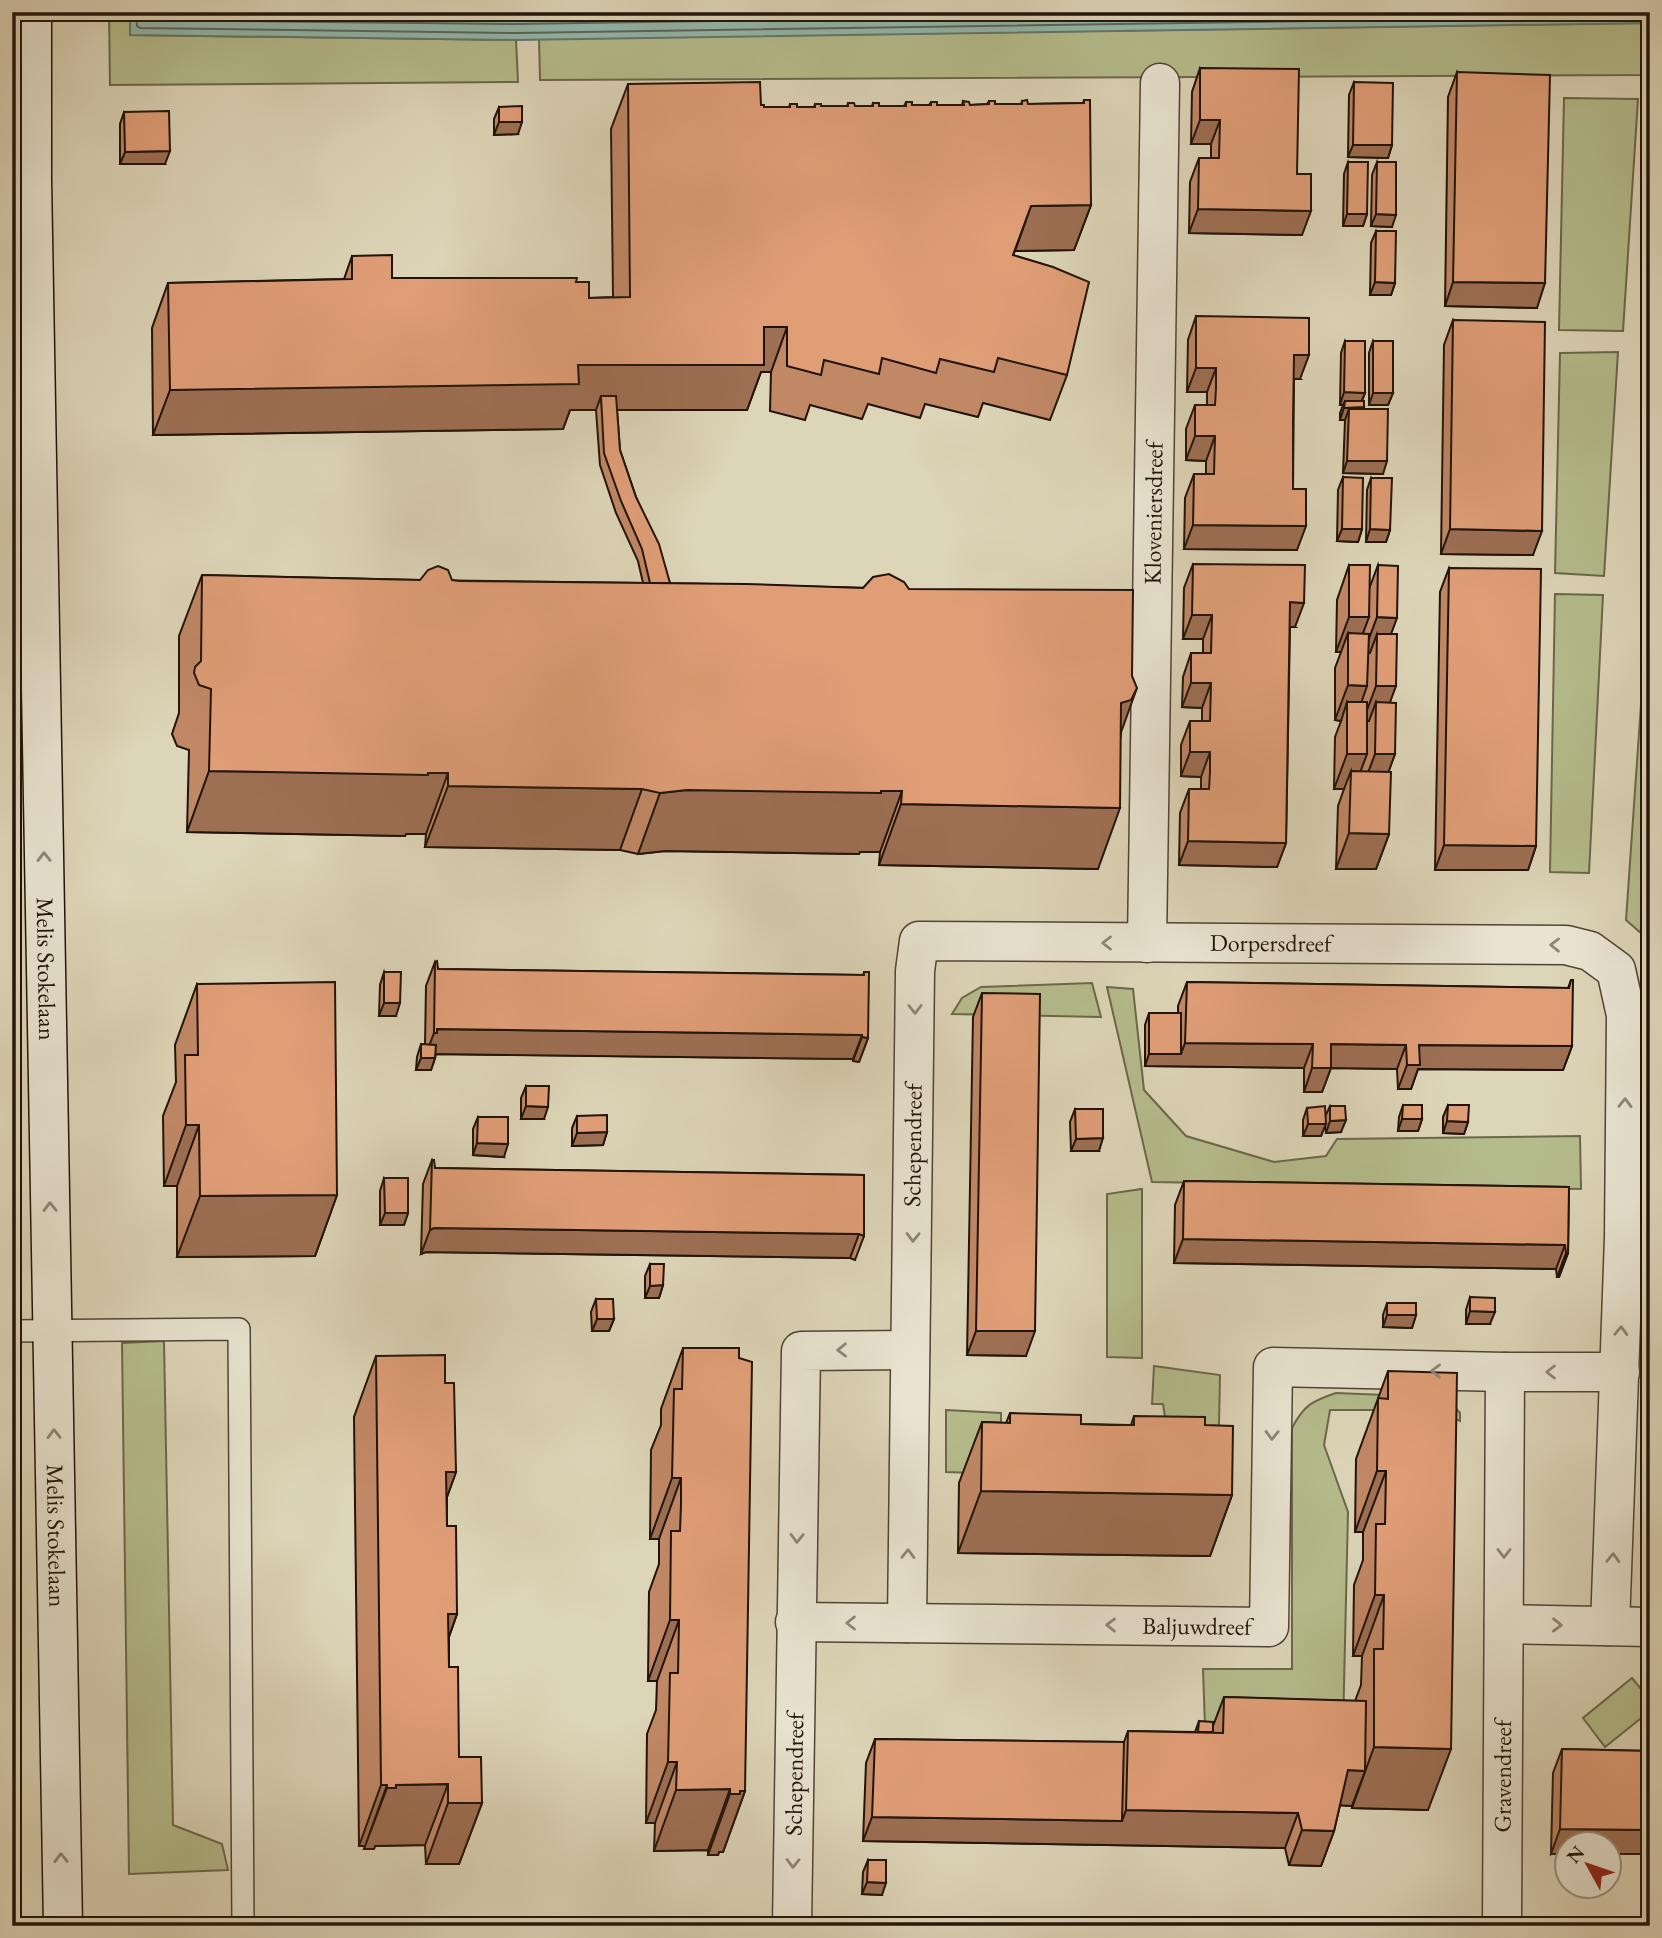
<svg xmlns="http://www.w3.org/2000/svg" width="1662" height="1938" viewBox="0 0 1662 1938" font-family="'EB Garamond',serif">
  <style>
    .green { fill: #b5bc8c; stroke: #6b684a; stroke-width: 2 }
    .water { fill: #93b9ad; stroke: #65776b; stroke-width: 2 }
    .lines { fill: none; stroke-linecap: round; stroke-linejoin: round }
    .shore { stroke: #5a665b; stroke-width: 2 }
    .lane-casing { stroke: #504435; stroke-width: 24 }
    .street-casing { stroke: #504435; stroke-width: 41 }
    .secondary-casing { stroke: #211309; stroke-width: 41 }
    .lane { stroke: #e9e4d1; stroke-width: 21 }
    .street { stroke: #e9e4d1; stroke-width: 38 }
    .secondary { stroke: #e9e4d1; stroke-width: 38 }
    .wall { fill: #c18866; stroke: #211309; stroke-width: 2 }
    .shaded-wall { fill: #9d6f53; stroke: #211309; stroke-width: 2 }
    .building { fill: #e09e77; stroke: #211309; stroke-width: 2 }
    .oneway { stroke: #8f8677 }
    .labels { text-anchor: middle; stroke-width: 5; stroke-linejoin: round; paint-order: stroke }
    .street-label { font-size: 24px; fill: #211309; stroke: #e9e4d1 }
  </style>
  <rect width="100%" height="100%" fill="#ddd5b8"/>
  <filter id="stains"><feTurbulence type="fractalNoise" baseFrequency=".00286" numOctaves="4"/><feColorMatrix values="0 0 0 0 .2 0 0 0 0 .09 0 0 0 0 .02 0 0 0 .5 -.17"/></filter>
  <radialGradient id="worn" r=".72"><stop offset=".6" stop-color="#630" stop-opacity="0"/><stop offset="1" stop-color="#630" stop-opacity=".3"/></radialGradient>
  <path class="green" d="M109 12H130V35L516 40 518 82 110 85Z
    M1646 23 1641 75 540 80 539 39Z
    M1564 98 1638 99 1623 331 1559 330Z
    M1618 352 1604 576 1555 573 1560 353Z
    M1650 575V941L1626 920Z
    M1555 594 1603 595 1589 873 1550 872Z
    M1092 983 1101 1017 952 1014 962 998 981 987Z
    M1107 987 1133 989 1144 1090 1186 1136 1274 1162 1326 1156 1337 1139 1580 1136 1581 1189 1152 1182Z
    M1142 1189V1358L1107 1357V1194Z
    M164 1341 173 1825 222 1844 228 1870 129 1874 122 1343Z
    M1154 1366 1220 1375 1218 1473 1117 1437 1165 1417 1163 1404H1152Z
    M1336 1393 1435 1397 1452 1404 1460 1413V1421L1435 1410H1330L1324 1445 1348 1512 1343 1729 1205 1726 1203 1669H1292V1428C1304 1405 1312 1401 1336 1393Z
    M946 1410 1001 1413V1457L975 1473 946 1472Z
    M1632 1678 1650 1700V1711L1605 1747 1583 1718Z"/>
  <path class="water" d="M130 12H1650V23L516 40 130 35Z"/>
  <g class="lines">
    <path class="shore" d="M136 12 137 26 140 28 516 33 1650 16
      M145 12 146 18 149 20 515 24 1307 12
      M418 12H525"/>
    <defs>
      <path id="lane" d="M12 1331 239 1329 243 1926"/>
      <g id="street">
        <path id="s1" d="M1147 943 1160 83"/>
        <path id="s2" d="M795 1622 1269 1627 1273 1367 1505 1372"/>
        <path id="s3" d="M907 1623 915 971 919 941 1566 945 1590 951 1616 970 1626 1015 1624 1238 1610 1626"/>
        <path d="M1504 1624 1650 1627"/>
        <path id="s4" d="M792 1926 801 1351 910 1350"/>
        <path id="s5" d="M1502 1926 1505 1372H1620"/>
      </g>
      <g id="secondary">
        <path id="s6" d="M32 12V179L63 1926"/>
      </g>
    </defs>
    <use href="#lane" class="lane-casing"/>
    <use href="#street" class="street-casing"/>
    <use href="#secondary" class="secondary-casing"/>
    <use href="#lane" class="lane"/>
    <use href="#street" class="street"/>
    <use href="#secondary" class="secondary"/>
  </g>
  <path class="wall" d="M1200 68 1297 174 1302 235 1189 233 1190 182 1199 158H1211V144H1191L1192 92Z
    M1457 72 1537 308 1445 306 1448 97Z
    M1354 82 1392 145 1388 158 1348 157 1349 95Z
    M628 84 761 105 764 107H789L790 104 797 107H814L815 104 821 106H847L848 103 855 106H872L873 103 879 106H904L906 102 912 105H929L931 102 937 105H962L963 101 970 105 987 104 989 101 995 104H1021L1022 101 1028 104 1083 103 1084 100 1091 205 1074 250 1015 251 1013 255 1067 375 1050 420 983 403 978 417 925 404 920 418 868 404 862 419 810 405 805 420 770 411 771 372H761L747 410H617L620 450 636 497 670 583 909 589 1121 734 1098 869 879 865 880 852H860L859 854 665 851 638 854 620 850 425 847 426 834H406L405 836 187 832 189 750 177 746 172 734 179 713V636L202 575 420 580 643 583 638 561 616 513 600 465 596 410H570L563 429 153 435 152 328 168 283 344 279 352 256 392 278 576 282 589 298 613 297 611 129Z
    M499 107 518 134 494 135V119Z
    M124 112 165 164H120V124Z
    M1348 162 1367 214 1363 226H1343L1344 174Z
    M1377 162 1392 227 1371 226 1372 175Z
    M1376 231 1395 283 1391 295H1370L1371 243Z
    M1196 316 1300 379H1294L1293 489 1297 550 1184 549 1185 498 1194 474H1206V461L1186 460V429L1195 405H1207V392H1187L1188 340Z
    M1453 320 1533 555 1441 554 1444 345Z
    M1345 341 1365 393 1362 401 1363 409 1383 474 1343 473 1345 420H1340V413L1343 405H1340L1341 353Z
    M1373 341 1393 393 1388 405H1369V353Z
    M1343 477 1362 529 1358 542 1337 541 1338 490Z
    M1371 478 1390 530 1386 542H1366L1367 490Z
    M1193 564 1295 627H1290L1286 843 1277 867 1179 865 1180 813 1189 789H1201V777L1181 776V745L1190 721H1202V708L1182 707 1183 677 1191 653H1203V639H1183L1184 588Z
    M1349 565 1369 589 1378 565 1391 634 1390 703 1395 754 1388 772 1389 834 1376 869H1336L1338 806 1344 789H1334L1335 737 1341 721 1335 720V668L1341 652H1336L1337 600Z
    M1449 568 1536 846 1528 870H1435L1440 592Z
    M435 962 438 969 863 975 864 972 868 1038 859 1062 853 1061V1059L436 1054 435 1058 431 1070H416L417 1057 421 1044 425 1045 426 986Z
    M384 972 396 1016H379L380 985Z
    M1571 980 1572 1046 1563 1070 1418 1069 1411 1089H1398L1397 1069 1331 1068 1322 1092H1304V1068L1145 1066V1025L1149 1013H1178V1006L1187 982 1568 988Z
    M197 984 337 1195 315 1256 177 1257V1186H164L163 1116 176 1082 175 1045Z
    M982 993 1026 1356 967 1355 973 1017Z
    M526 1086 544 1119H521V1098Z
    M1403 1105 1422 1119 1418 1131H1398L1399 1117Z
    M1448 1105 1468 1122 1464 1134 1443 1133V1117Z
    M1330 1106 1341 1132 1326 1133 1325 1125 1321 1136H1303V1120L1307 1108 1325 1117Z
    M1075 1109 1099 1151H1071L1070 1122Z
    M577 1116 607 1132 603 1145 572 1146V1128Z
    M478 1117 504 1157 473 1155V1129Z
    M432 1160 435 1168 864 1175V1236L855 1260 850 1258 426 1252 421 1254 423 1184Z
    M384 1178 408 1213 404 1225H380V1191Z
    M1184 1181 1569 1187 1568 1253 1559 1277H1557L1556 1269 1174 1263 1175 1205Z
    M650 1264 663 1285 659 1298H645V1276Z
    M1470 1297 1490 1324H1466V1310Z
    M596 1299 614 1319 609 1331H592L591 1312Z
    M1387 1303 1416 1315 1412 1328 1383 1327V1315Z
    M683 1348 745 1791 723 1852H719L718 1855H708V1850L654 1851 655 1823H646L647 1734 656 1710 657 1681H648L649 1592 659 1564V1539H650L651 1450 661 1425V1409Z
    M376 1356 445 1383 456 1472 447 1497V1526L457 1614 449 1637V1667L459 1757 482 1803 459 1864H426L425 1845 375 1846 374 1849H364L365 1846H359L354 1417Z
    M1388 1371 1428 1810 1352 1808V1806L1340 1805 1334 1831 1321 1866 1289 1865 1285 1848 863 1841 866 1763 875 1739 1124 1742 1128 1731 1195 1732 1199 1721 1213 1726 1224 1697 1355 1701 1361 1685 1362 1656H1353L1354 1585 1363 1560V1532H1355L1356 1459Z
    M1010 1413 1081 1424 1131 1425 1134 1416 1205 1425 1232 1495 1210 1556 958 1553 959 1483 982 1422 1006 1423Z
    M1562 1749 1650 1751 1551 1854 1553 1773Z
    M868 1860 882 1895 862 1894 863 1872Z"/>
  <path class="shaded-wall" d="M1200 120H1220L1211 144H1191Z
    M499 122H522L518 134 494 135Z
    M1353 145H1392L1388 158 1348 157Z
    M170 151 165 164H120L125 152Z
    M1091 205 1074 250 1015 251 1031 206Z
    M1198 209 1311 211 1302 235 1189 233Z
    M1347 214H1367L1363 226H1343Z
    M1376 214 1396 215 1392 227 1371 226Z
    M1375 282 1395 283 1391 295H1370Z
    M1453 282 1545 283 1537 308 1445 306Z
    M764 327H787L771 372H761L747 410H602L601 396 596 410H570L563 429 153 435 170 390 578 365Z
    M1294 355H1309L1300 379H1285Z
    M1196 368H1216L1207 392H1187Z
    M1344 392 1365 393 1360 405 1345 401 1343 405H1340Z
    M1373 393H1393L1388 405H1369Z
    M1364 407 1359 420 1349 409 1345 420H1340L1344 408Z
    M1195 436H1215L1206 461 1186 460Z
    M1347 461H1387L1383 474 1343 473Z
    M1193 525 1306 526 1297 550 1184 549Z
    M1342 529H1362L1358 542 1337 541Z
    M1370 529 1390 530 1386 542H1366Z
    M1450 529 1542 531 1533 555 1441 554Z
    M1290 602 1304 603 1295 627H1281Z
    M1192 615H1212L1203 639H1183Z
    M1349 617H1369L1356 652 1348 633 1341 652H1336Z
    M1377 617 1397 618 1384 653 1377 634 1370 653 1364 652Z
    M1191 683H1211L1202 708 1182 707Z
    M1348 685 1367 686 1355 721 1347 702 1341 721 1335 720Z
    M1376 686H1396L1383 721 1376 702 1369 721H1363Z
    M1137 688 1115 749 1121 703Z
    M1190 752H1210L1201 777 1181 776Z
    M1347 754H1367L1354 789 1351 771 1344 789H1334Z
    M1375 754H1395L1382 790 1362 789Z
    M209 771 428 773H448L426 834H406L405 836 187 832Z
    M448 786 642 789 620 850 425 847Z
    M687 790 881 791H902L880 852H860L859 854 665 851 638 854 660 793Z
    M901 804 1120 808 1098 869 879 865Z
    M1349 833 1389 834 1376 869H1336Z
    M1188 841 1286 843 1277 867 1179 865Z
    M1444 845 1536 846 1528 870H1435Z
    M384 1003H400L396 1016H379Z
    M437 1029 862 1035 853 1059 430 1054 425 1057 434 1033Z
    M862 1037 868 1038 859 1062 853 1061Z
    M1185 1043 1313 1044 1304 1068 1145 1066 1149 1054H1181Z
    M1331 1044 1406 1045 1397 1069 1331 1068 1322 1092H1304L1312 1068Z
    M1419 1045 1572 1046 1563 1070 1418 1069 1411 1089H1398L1407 1065Z
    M421 1058H435L431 1070H416Z
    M526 1106 548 1107 544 1119H521Z
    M1402 1119H1422L1418 1131H1398Z
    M1346 1120 1341 1132 1326 1133 1330 1121Z
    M1447 1121 1468 1122 1464 1134 1443 1133Z
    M1308 1124H1326L1321 1136H1303Z
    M186 1125H199L177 1186H164Z
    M607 1132 603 1145 572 1146 577 1133Z
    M1103 1138 1099 1151H1071L1076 1139Z
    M477 1143 508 1144 504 1157 473 1155Z
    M337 1195 315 1256 177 1257 200 1196Z
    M385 1213H408L404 1225H380Z
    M434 1228 859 1234 850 1258 426 1252 421 1254 430 1230Z
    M1183 1239 1565 1245 1556 1269 1174 1263Z
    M1566 1253H1568L1559 1277H1557Z
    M663 1285 659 1298H645L650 1286Z
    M1470 1311 1495 1312 1490 1324H1466Z
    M1387 1315H1416L1412 1328 1383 1327Z
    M597 1319H614L609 1331H592Z
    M976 1331H1035L1026 1356 967 1355Z
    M1377 1471H1386L1363 1532H1355Z
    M446 1472H456L434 1533Z
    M672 1478H681L659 1539H650Z
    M981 1491 1232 1495 1210 1556 958 1553Z
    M1375 1595H1384L1362 1656H1353Z
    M448 1614H457L435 1675Z
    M670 1620H679L657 1681H648Z
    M1374 1747 1451 1749 1428 1810 1352 1808Z
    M668 1762H677L655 1823H646Z
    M1348 1770 1365 1771 1352 1806 1335 1805Z
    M448 1784 425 1845 375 1846 374 1849H364L387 1788 396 1785Z
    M381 1785H387L365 1846H359Z
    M730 1789 708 1850 654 1851 676 1790Z
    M740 1791H745L723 1852H719L718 1855H708L730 1794Z
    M448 1803H482L459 1864H426Z
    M1126 1810 1298 1813 1285 1848 863 1841 872 1817 1122 1821Z
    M1560 1829 1650 1830V1854H1609V1844H1567V1854H1551Z
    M1302 1830 1334 1831 1321 1866 1289 1865Z
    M867 1882 886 1883 882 1895 862 1894Z"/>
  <path class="building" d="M1200 68 1299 69 1297 174H1311V211L1198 209 1199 158H1219L1220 120H1200Z
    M1457 72 1550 75 1545 283 1453 282Z
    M760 82 761 105H764V107H790V104H797V107H815V104H821V106H848V103H854L855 106H873V103H879V106H906V102H912V105H931V102H937V105H964L963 101 969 102 970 105 989 104V101H995V104H1022V101L1027 100 1028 104 1084 103V100H1090L1091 205 1031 206 1013 255 1053 267 1089 282 1067 375 998 358 994 372 940 359 936 373 882 358 879 374 824 360 821 375 787 366V327H764V365H578L579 384 170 390 168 283 352 279V256L392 255V278H577L576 282H589V298L630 297 628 84Z
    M1354 82 1393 83 1392 145H1353Z
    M522 106V122H499V107Z
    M169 111 170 151 125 152 124 112Z
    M1348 162H1368L1367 214H1347Z
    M1377 162H1396V215L1376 214Z
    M1376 231H1396L1395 283 1375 282Z
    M1196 316 1309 318V355H1294L1293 421V489H1306V526L1193 525 1194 474H1214L1215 436H1195V405H1215L1216 388V368H1196Z
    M1453 320 1545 322 1542 531 1450 529Z
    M1345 341H1365V393L1344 392Z
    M1373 341H1393V393H1373Z
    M601 396H616L620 450 636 497 659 544 670 583H650L642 549 621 501 604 453Z
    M1345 401H1364V407L1344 408Z
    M1349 409H1388L1387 461H1347Z
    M1343 477 1363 478 1362 529H1342Z
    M1371 478H1392L1390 530 1370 529Z
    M1193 564 1305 565 1304 603 1290 602 1286 843 1188 841 1189 789H1209L1210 772V752H1190V721H1210L1211 683H1191V653H1211L1212 615H1192Z
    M1349 565H1370L1369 617H1349Z
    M1378 565 1398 566 1397 618 1377 617Z
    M438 566 448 570 452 580 459 581 746 584 863 588 873 577 889 574 904 582 909 589 1133 590 1132 676 1137 688 1131 700 1121 703 1120 808 901 804 902 791H881V793L687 790 660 793 642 789 448 786V773H428V775L209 771 211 689 199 685 194 673 195 667 201 661 202 575 420 580 428 570Z
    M1449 568 1541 569 1536 846 1444 845Z
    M1348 633 1369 634 1367 686 1348 685Z
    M1377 634H1397L1396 686H1376Z
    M1347 702H1367V754H1347Z
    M1376 702 1396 703 1395 754H1375Z
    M1351 771 1391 772 1389 834 1349 833Z
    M437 961 438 969 864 975V972H869L868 1038 862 1037V1035L437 1029V1033H434L435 962Z
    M384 972H401L400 1003H384Z
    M1571 980H1573L1572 1046 1419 1045 1420 1065H1407L1406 1045 1331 1044V1068H1312L1313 1044 1185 1043 1187 982 1569 988Z
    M335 982 337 1195 200 1196 199 1125H186L185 1055H198L197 984Z
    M982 993 1040 994 1035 1331H976Z
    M1149 1013H1181V1054H1149Z
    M421 1044 436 1045 435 1058H421Z
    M526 1086H549L548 1107 526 1106Z
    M1403 1105H1422V1119H1402Z
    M1448 1105H1469L1468 1122 1447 1121Z
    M1325 1106 1326 1124H1308L1307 1108Z
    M1330 1106H1345L1346 1120 1330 1121Z
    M1075 1109H1103V1138L1076 1139Z
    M607 1115V1132L577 1133V1116Z
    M478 1117H508V1144L477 1143Z
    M432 1160H434L435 1168 864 1175V1236L859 1234 434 1228 430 1230Z
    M384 1178H408V1213H385Z
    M1184 1181 1569 1187 1568 1253H1566L1565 1245 1183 1239Z
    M650 1264H664L663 1285 650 1286Z
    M1470 1297 1495 1298V1312L1470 1311Z
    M596 1299H613L614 1319H597Z
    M1387 1303H1416V1315H1387Z
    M683 1348H739V1358L752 1362 745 1791H740V1794H730V1789L676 1790 677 1762H668L670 1673H678L679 1620H670L671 1531H680L681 1504V1478H672L674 1389H682Z
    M445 1355V1383H454L456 1472H446L447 1526H456L457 1614H448L449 1667H458L459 1757H481L482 1803H448V1784L396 1785V1788H387V1785H381L376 1356Z
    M1388 1371 1457 1373 1451 1749 1374 1747V1649H1383L1384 1595H1375L1376 1524H1385L1386 1471H1377L1378 1398 1388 1399Z
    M1010 1413 1081 1415V1424L1109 1425H1134V1416L1205 1417V1425L1233 1426 1232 1495 981 1491 982 1422 1010 1423Z
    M1224 1697 1366 1701 1365 1771 1348 1770 1334 1831 1302 1830 1298 1813 1126 1810 1128 1731 1223 1733Z
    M1199 1721 1213 1722V1732H1198Z
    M875 1739 1124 1742 1122 1821 872 1817Z
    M1562 1749 1650 1751V1830L1560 1829Z
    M868 1860H886V1883L867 1882Z"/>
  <defs><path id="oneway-chevron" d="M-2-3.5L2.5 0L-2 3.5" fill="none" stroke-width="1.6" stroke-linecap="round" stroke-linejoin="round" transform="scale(1.75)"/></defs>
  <g class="oneway">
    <use href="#oneway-chevron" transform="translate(44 857) rotate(-91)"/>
    <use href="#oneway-chevron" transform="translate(1107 943) rotate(-180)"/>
    <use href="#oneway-chevron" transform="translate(1555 945) rotate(-179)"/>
    <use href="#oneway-chevron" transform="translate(915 1009) rotate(90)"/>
    <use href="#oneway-chevron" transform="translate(1625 1103) rotate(-89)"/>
    <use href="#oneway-chevron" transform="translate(50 1207) rotate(-91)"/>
    <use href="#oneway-chevron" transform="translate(913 1237) rotate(91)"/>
    <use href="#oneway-chevron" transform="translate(1621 1331) rotate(-88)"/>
    <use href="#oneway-chevron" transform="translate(842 1350) rotate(179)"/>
    <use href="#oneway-chevron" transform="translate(1436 1371) rotate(-179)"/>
    <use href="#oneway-chevron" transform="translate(1551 1372) rotate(-180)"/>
    <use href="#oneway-chevron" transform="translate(54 1434) rotate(-91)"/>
    <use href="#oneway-chevron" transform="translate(1272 1435) rotate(91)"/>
    <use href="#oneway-chevron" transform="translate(797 1538) rotate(91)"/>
    <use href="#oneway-chevron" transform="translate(1504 1553) rotate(90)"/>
    <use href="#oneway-chevron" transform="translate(908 1554) rotate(-89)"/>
    <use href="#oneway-chevron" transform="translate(1613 1558) rotate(-88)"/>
    <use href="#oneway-chevron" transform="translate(851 1623) rotate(-180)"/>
    <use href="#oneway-chevron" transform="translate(1111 1625) rotate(-179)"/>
    <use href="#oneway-chevron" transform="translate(1557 1625) rotate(1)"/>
    <use href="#oneway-chevron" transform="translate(61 1858) rotate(-91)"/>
    <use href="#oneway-chevron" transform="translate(793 1863) rotate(91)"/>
  </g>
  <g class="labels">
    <g class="street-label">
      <text dy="8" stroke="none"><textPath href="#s1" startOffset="430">Kloveniersdreef</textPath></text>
      <text dy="8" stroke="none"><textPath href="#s3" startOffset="1034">Dorpersdreef</textPath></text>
      <text dy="8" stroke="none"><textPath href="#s6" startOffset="957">Melis Stokelaan</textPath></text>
      <text dy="8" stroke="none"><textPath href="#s3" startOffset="478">Schependreef</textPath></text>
      <text dy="8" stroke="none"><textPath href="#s6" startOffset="1524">Melis Stokelaan</textPath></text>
      <text dy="8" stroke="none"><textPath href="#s2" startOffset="402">Baljuwdreef</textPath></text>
      <text dy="8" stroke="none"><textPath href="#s4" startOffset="152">Schependreef</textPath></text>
      <text dy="8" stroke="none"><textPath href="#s5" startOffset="150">Gravendreef</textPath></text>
    </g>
  </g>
  <rect width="1662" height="1938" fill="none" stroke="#ddd5b8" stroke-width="42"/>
  <rect x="14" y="14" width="1634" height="1910" fill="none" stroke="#211309" stroke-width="3.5"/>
  <rect x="21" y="21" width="1620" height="1896" fill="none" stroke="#211309" stroke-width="2"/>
  <g transform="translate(1588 1865) rotate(310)"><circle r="33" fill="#e9e4d1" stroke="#999081" stroke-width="2"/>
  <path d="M0-5L12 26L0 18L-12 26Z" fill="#8f2418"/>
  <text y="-10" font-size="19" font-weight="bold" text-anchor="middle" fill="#211309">N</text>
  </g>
  <rect width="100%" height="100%" filter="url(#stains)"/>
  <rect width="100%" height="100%" fill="url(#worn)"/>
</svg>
